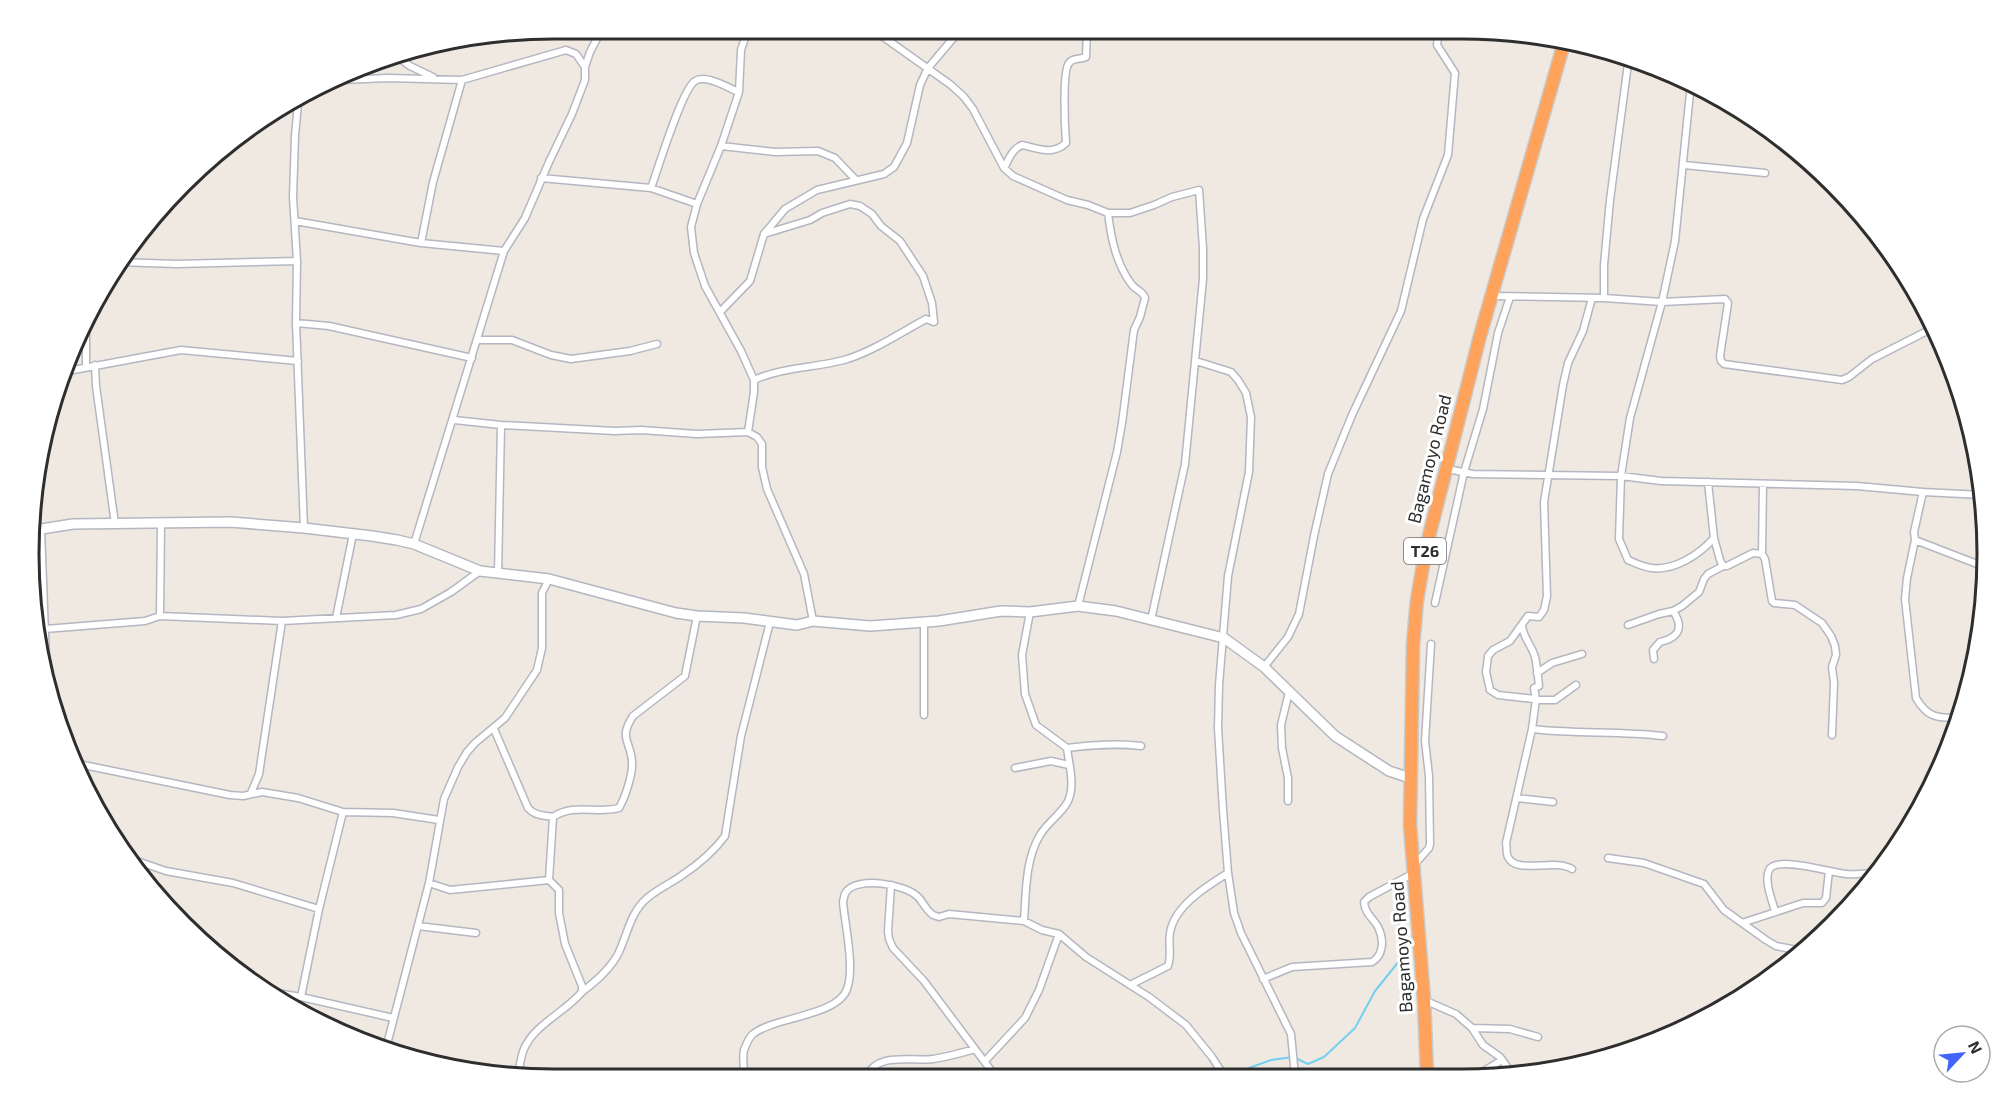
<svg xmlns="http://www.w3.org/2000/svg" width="2016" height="1108" viewBox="0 0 2016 1108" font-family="'Exo 2',sans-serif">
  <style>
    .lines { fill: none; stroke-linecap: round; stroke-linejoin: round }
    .stream { stroke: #75cff0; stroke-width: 2 }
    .street-casing { stroke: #b4b7c1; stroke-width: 9 }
    .secondary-casing { stroke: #b4b7c1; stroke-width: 12 }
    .highway-casing { stroke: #c9c9c9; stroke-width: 15 }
    .street { stroke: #fff; stroke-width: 6 }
    .secondary { stroke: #fff; stroke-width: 9 }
    .highway { stroke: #ffa35c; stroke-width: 12 }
    .labels { text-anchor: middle; stroke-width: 6; stroke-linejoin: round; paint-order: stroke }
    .shield { fill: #fff; stroke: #6d6d6d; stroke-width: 1.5 }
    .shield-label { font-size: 16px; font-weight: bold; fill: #2e2e2e }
    .street-label { font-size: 18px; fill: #2e2e2e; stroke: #fff }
    .rim { fill: none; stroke: #2e2e2e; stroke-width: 3 }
  </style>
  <rect width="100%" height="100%" fill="#efe9e1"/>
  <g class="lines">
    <path class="stream" d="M1238 1076 1249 1068 1271 1060 1293 1057 1308 1064 1324 1057 1355 1028 1375 991 1400 960 1403 935 1394 911"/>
    <defs>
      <path id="street" d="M876 29 882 36 951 85 964 97 973 109 1004 168 1013 176 1067 200 1088 205 1108 213H1130L1154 205 1172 197 1199 190 1203 248V279L1185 464 1151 620
        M889 40 897 29
        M395 55 410 66 433 77
        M585 67 590 52 602 29
        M340 80 389 78 462 80 566 50 576 54 585 67V80L572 114 549 162 525 218 504 251 414 544
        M462 80 433 182 421 243 504 251
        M1691 83 1675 241 1662 302 1630 418 1621 476 1619 539 1628 560C1635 563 1643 567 1651 568 1674 571 1699 555 1714 538L1708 482
        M298 103 295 136 293 197 297 261 296 323 304 528
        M721 146 775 152 818 151 835 158 855 179
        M1684 165 1765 173
        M1004 168C1009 159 1012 149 1022 145 1038 148 1052 156 1066 143 1065 130 1062 71 1069 63 1073 57 1079 60 1086 57L1087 29
        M541 178 651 188 697 204
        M651 188C658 169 682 89 695 81 706 74 728 88 739 92
        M295 221 421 243
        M117 262 177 264 297 261
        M1491 296 1604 298 1662 302 1725 299 1728 303 1720 356 1721 361 1724 364 1842 380 1849 377 1872 359 1935 327
        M1604 298V265L1610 200 1629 56
        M720 312 750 281 764 234 785 209 817 190 884 174 894 167 907 143 920 85 928 68 961 29
        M296 323 329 326 472 358
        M86 331V366
        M477 340H512L551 355 571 359 630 351 657 344
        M1196 361 1231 372 1238 380 1246 393 1251 417 1249 472 1228 576 1219 685 1218 728 1223 810 1228 873 1234 913 1241 933 1291 1034 1295 1076
        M95 365 96 386 115 524
        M68 371 181 350 298 361
        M754 380C783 367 814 368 844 360 872 352 900 333 926 319L934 322 932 303 923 276 900 241 881 226 872 214 860 206 850 204 822 213 810 220 764 234
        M454 420 501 425 615 431 641 430 697 434 748 432 757 437 762 444V467L767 489 804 574 813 621
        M748 432 754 392V380L741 351 705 286 694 253 691 227 697 204 721 146 739 92 741 50 748 29
        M1447 469 1473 474 1621 476 1661 481 1857 486 1923 492 1982 495
        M1923 492 1914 532 1915 540 1985 567
        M41 530 46 659
        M1714 538 1720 560 1723 566H1727L1753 553 1762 554 1765 559 1772 601 1774 603 1795 605 1822 623 1831 636 1835 646 1836 655 1832 667 1834 683 1832 735
        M1915 540 1907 578 1905 599 1916 698C1928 719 1939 718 1961 718
        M1762 554 1763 484
        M498 574 501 425
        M1435 603 1464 472 1483 409 1498 333 1510 297
        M1078 606 1117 452 1122 423 1134 330 1140 317 1145 298C1143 291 1137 291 1132 285 1116 264 1111 238 1108 213
        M1030 612 1022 655 1025 694 1036 725 1067 748C1093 745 1116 743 1141 746
        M160 616 161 523
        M336 618 353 534
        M1628 625 1659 614 1673 611 1682 606 1699 592 1704 579 1708 574 1723 566
        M1522 626C1523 637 1532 646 1535 657 1537 666 1538 676 1539 686L1534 688 1536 699 1532 729 1506 843C1507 847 1506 854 1508 857 1516 875 1555 858 1572 869
        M45 629 145 621 160 616 282 621 396 615 421 609 451 592 480 571
        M1654 659 1653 650C1654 649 1659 643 1660 642 1662 641 1666 641 1669 639 1683 633 1680 621 1673 611
        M1264 667 1288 637 1299 614 1314 536 1328 474 1352 415 1401 311 1423 219 1448 155 1455 73 1437 45 1439 30
        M1537 673 1552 663 1582 654
        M1576 685 1555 700H1543L1498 695 1490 690 1486 672 1488 656 1493 650 1510 641 1528 616 1539 617 1544 610 1547 596 1544 502 1563 385 1568 363 1583 331 1592 298
        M924 715V622
        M494 729 528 808C535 816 543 815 553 817
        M1532 729C1576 734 1619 731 1663 736
        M74 763 230 795 243 796 262 792 298 798 343 812 393 813 439 820
        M1015 768 1051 761 1069 765
        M251 793 259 774 282 621
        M1517 798 1553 802
        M1288 801V778L1282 748 1281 725 1289 692
        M1608 858 1644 863 1704 884 1724 910 1766 940 1776 946 1802 951
        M134 860 166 871 233 883 319 909
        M1414 865 1429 848 1430 844 1429 776 1425 741 1431 644
        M549 880 553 817C574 803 597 814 619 808 625 798 633 774 632 762 631 741 618 739 633 716L685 676 697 616
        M429 883 450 890 549 880 559 890V913L565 944 582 986V992C564 1013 534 1025 524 1049 520 1058 520 1069 517 1078
        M891 885 888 931 889 939 893 948 924 981 996 1077
        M1775 911C1772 900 1764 881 1769 870 1776 855 1832 873 1846 874 1855 875 1865 873 1874 873
        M1024 921C1026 893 1025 860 1040 835 1047 823 1060 815 1067 803 1076 787 1069 765 1067 748
        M1742 923 1803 903H1822L1826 898 1829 871
        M418 926 476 933
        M1263 979 1292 967 1372 962C1384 955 1384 939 1378 927 1373 918 1365 914 1364 902L1369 897 1414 873
        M1130 985 1168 966C1172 955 1168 944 1170 933 1174 906 1207 886 1228 873
        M271 992 301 997 393 1018
        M582 992C596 981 608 971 617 956 626 939 629 917 643 902 653 891 668 885 681 876 696 866 714 851 725 836L741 736 770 622
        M301 997 319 909 343 812
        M1424 1000 1456 1014 1472 1028 1483 1045 1500 1057 1513 1075
        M1472 1028 1510 1029 1538 1037
        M385 1052 429 883 444 799 458 767 467 752 475 743 505 718 537 670 542 648V593L549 579
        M985 1061 1025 1018 1039 990 1059 934
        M1591 1061 1640 1047
        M1477 1075 1502 1060
        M866 1077C878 1051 911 1062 933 1059 947 1057 961 1053 975 1049
        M745 1078C744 1069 742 1058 744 1050 746 1045 749 1037 753 1034 774 1017 838 1016 847 989 855 968 845 925 843 902 844 898 844 895 846 892 857 876 906 884 918 897 923 902 926 910 933 915L939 917 949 914 1024 921 1042 930 1059 934 1086 957 1149 997 1186 1025 1212 1057 1224 1076"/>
      <path id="secondary" d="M35 530 73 524 230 522 304 528 372 536 397 540 414 544 480 571 549 579 676 613 697 616 744 618 797 625 813 621 870 626 939 621 1001 611 1030 612 1078 606 1116 611 1224 638 1264 667 1335 736 1389 771 1410 778"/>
      <path id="highway" d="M1427 1075 1424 1000 1410 825 1413 645 1417 600 1426 548 1480 336 1564 43"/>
    </defs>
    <use href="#street" class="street-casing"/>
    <use href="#secondary" class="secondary-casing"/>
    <use href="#highway" class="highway-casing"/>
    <use href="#street" class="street"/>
    <use href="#secondary" class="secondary"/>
    <use href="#highway" class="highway"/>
  </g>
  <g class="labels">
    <rect class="shield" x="1404" y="538" width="42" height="26" rx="4.5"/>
    <g class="shield-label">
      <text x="1425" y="557">T26</text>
    </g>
    <g class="street-label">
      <text transform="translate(1430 459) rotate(-76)" y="6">Bagamoyo Road</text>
      <text transform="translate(1402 947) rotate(-94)" y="6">Bagamoyo Road</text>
    </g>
  </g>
  <path d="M0 0H2016V1108H0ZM554 39H1462A515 515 0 0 1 1977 554V554A515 515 0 0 1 1462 1069H554A515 515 0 0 1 39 554V554A515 515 0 0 1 554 39Z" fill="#fff" fill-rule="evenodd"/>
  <path class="rim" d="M554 39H1462A515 515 0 0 1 1977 554V554A515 515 0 0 1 1462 1069H554A515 515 0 0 1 39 554V554A515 515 0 0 1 554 39Z"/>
  <g transform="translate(1962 1054) rotate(64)"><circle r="28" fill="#ffffff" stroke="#ababab" stroke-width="1.5"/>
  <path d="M0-4.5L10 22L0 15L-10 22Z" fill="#4264fb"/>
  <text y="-9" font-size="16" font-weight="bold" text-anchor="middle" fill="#2e2e2e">N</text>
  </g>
</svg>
